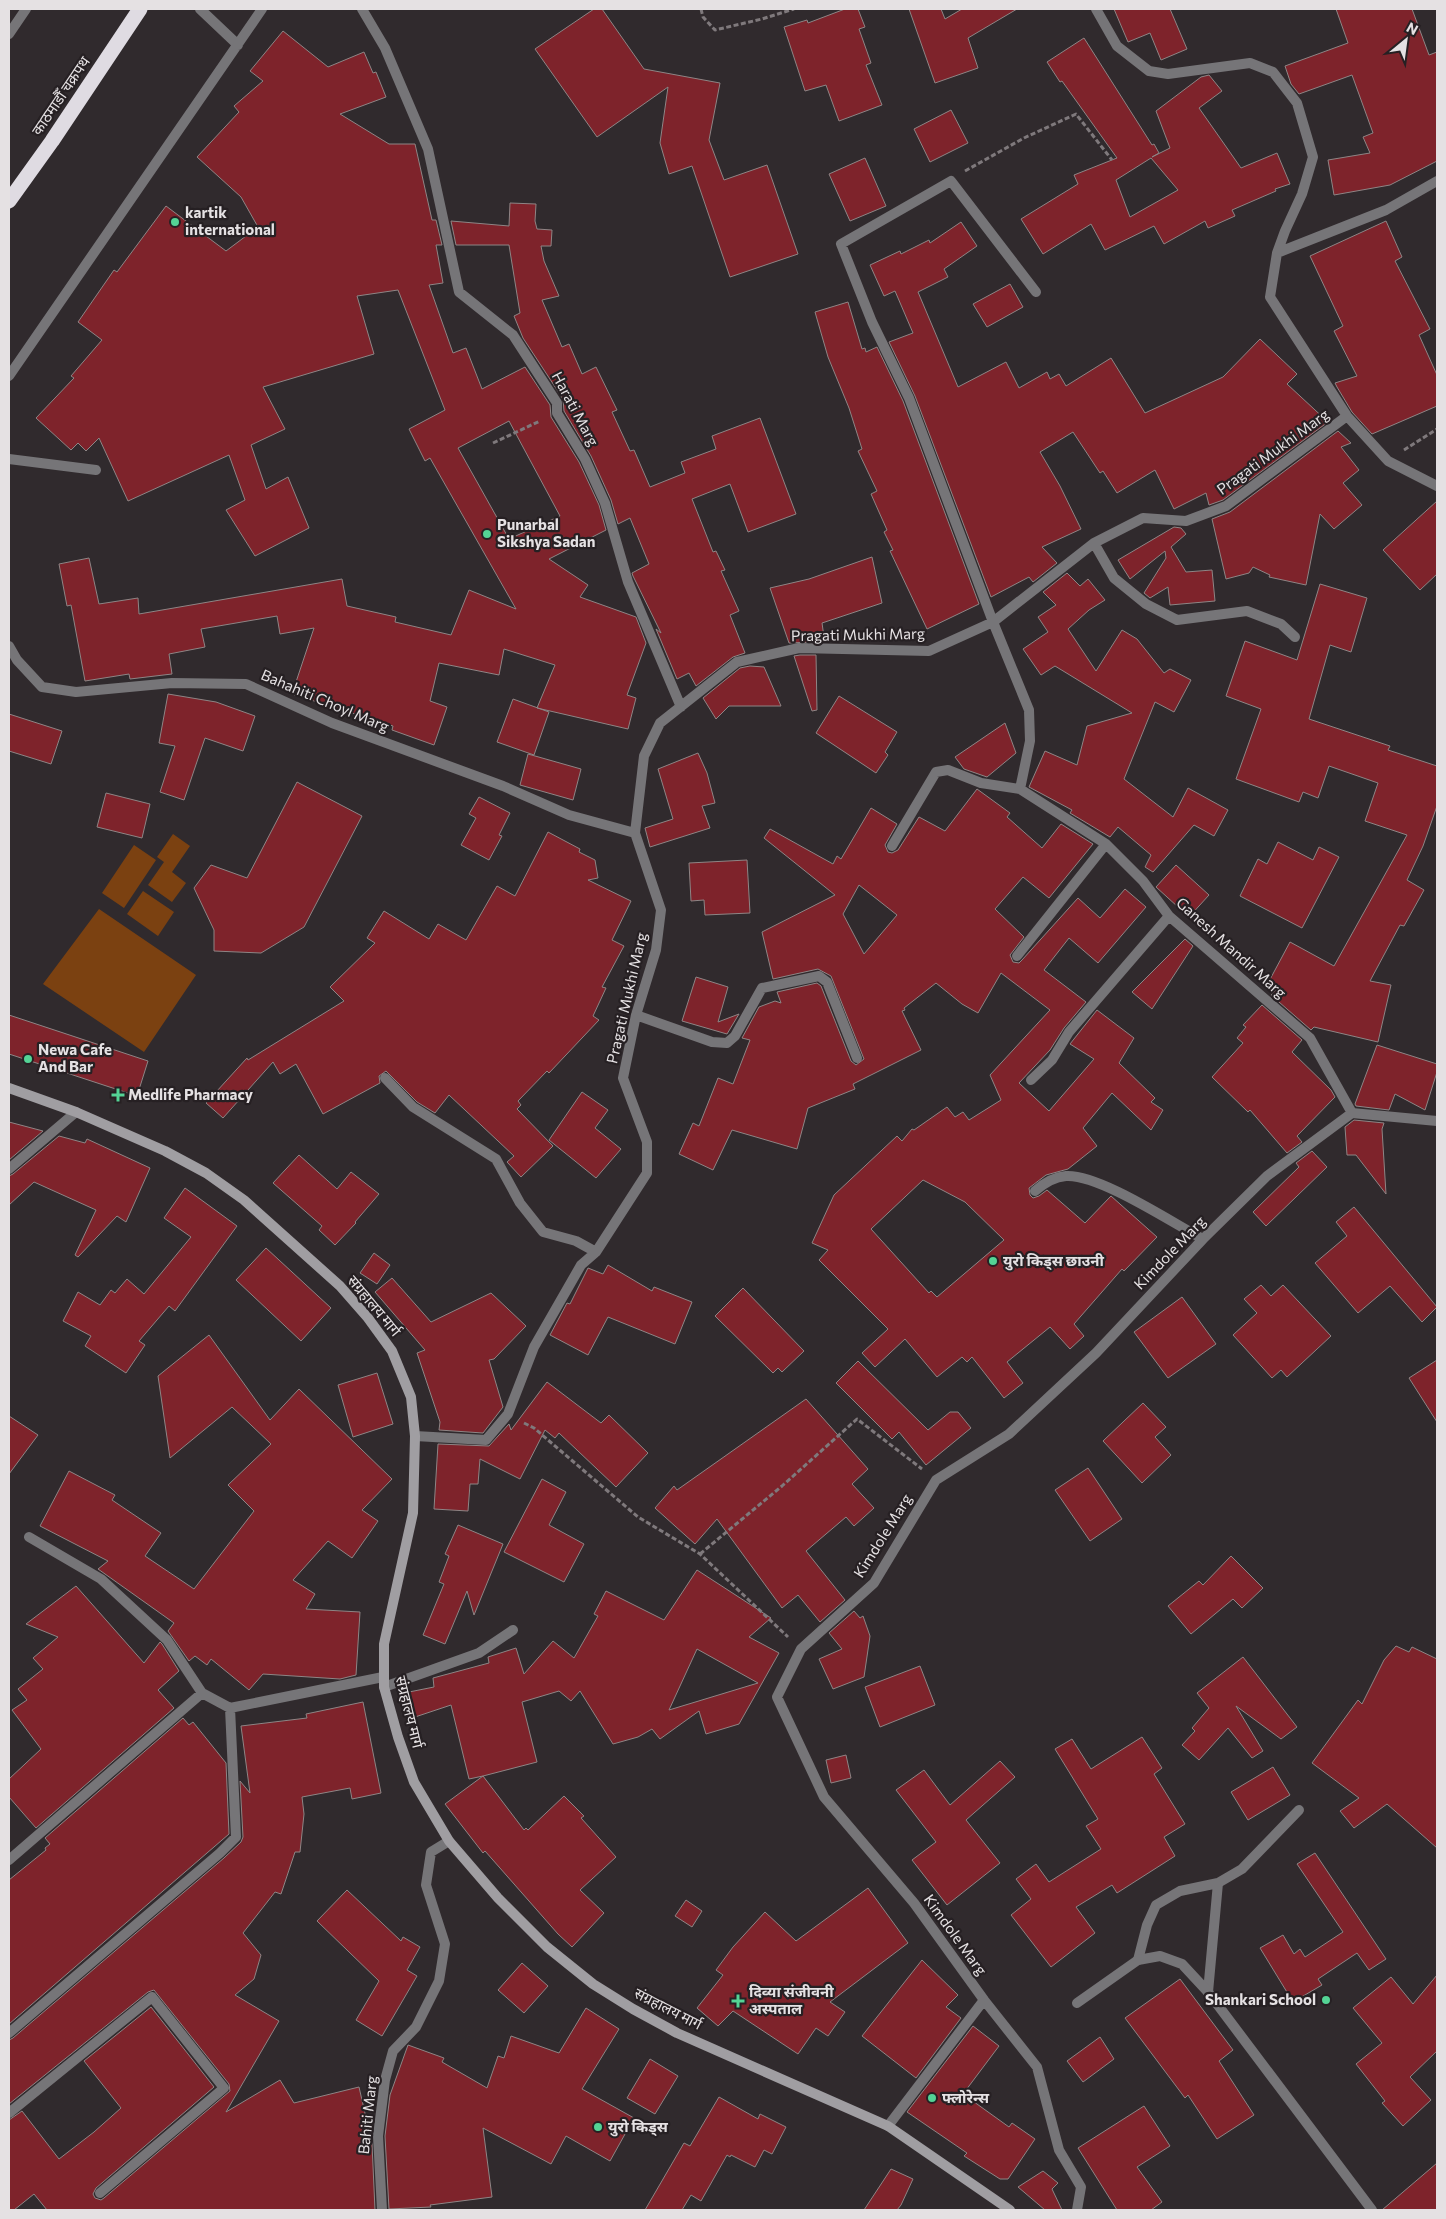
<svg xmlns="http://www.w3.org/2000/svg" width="1446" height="2219" viewBox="0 0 1446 2219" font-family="Commissioner,'Noto Sans Devanagari',sans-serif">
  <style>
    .green { fill: #7b4111 }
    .building { fill: #7e232b; stroke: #8e8585; fill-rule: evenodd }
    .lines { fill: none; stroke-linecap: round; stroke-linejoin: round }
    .path { stroke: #7f797c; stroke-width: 3; stroke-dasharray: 5 2.5; stroke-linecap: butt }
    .lane { stroke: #767578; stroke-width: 10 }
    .street { stroke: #767578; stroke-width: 10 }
    .secondary { stroke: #a09ea2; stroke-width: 10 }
    .highway { stroke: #dfdbe2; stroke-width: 15 }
    .poi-dot { fill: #54d395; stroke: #262023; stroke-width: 2 }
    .labels { text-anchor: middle; stroke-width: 4.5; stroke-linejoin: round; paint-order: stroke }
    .street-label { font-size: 15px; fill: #e5e1e3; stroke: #262023 }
    .poi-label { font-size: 15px; font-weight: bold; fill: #e5e1e3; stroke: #262023; text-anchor: start }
  </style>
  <rect width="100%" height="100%" fill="#302a2d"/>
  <path class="green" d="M173 834 190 846 172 872 186 883 172 902 148 885 164 862 157 857Z
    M134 845 156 860 124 908 102 893Z
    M143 891 174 912 158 936 127 914Z
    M99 909 196 975 144 1052 43 984Z"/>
  <path class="building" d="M594 9H602L644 69 720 83 709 140 724 180 767 165 798 254 730 277 692 166 669 174 660 143 668 87 597 137 535 49Z
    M845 9H858L865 27 859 29 871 63 866 65 882 105 839 121 826 85 805 91 784 27 807 20 808 23Z
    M909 9H941L945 19 962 9H1017L968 38 978 68 935 83Z
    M1114 9H1170L1187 49 1161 60 1150 33 1128 42Z
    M1336 9H1412L1429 55 1437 52V161L1390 185 1334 195 1328 160 1370 153 1363 137 1373 133 1352 75 1299 94 1291 84 1285 66 1348 43Z
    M283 31 328 67 364 52 373 73 376 72 386 97 340 114 389 144H415L432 220H436L442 245H436L443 283 429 285 453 353 466 348 482 389 525 367 550 405 551 417 579 462 599 505 606 530 549 559 588 585 580 597 636 617 646 643 627 695 636 698 628 729 537 708 555 665 504 649 499 675 439 663 430 701 447 707 434 745 392 730 393 726 292 694 314 628 280 634 277 616 201 629 205 647 169 654 172 674 130 679 129 674 85 681 71 605 67 606 59 564 89 558 99 604 138 598 139 614 342 579 347 606 396 617 395 622 451 635 469 590 516 609 430 458 425 461 409 429 445 410 398 290 357 296 374 354 263 387 285 429 251 445 266 489 288 477 309 528 255 556 226 510 245 500 229 455 128 501 99 438 86 451 78 443 71 450 36 418 74 378 71 376 102 340 78 322 114 270 117 272 166 206 226 251 258 227 241 197 197 157 239 112 234 106 263 81 250 71ZM509 421 560 516 509 539 458 448Z
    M1084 38 1152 145 1154 144 1159 153 1152 157 1170 148 1156 111 1201 77 1209 75 1222 91 1199 108 1241 168 1277 153 1290 184 1275 189 1276 191 1232 210 1235 216 1208 228 1205 221 1164 244 1154 226 1105 250 1091 224 1043 254 1021 219 1078 184 1074 175 1117 158 1062 81 1060 82 1047 62ZM1151 158 1178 190 1130 217 1116 180Z
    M951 110 968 143 930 162 914 129Z
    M865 158 886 206 850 221 829 174Z
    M510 203 536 204 535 221 537 229 552 230 551 246H541L544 261 559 296 542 300 562 347 569 344 582 374 596 367 617 410 612 412 630 451 634 450 650 487 685 473 681 462 716 449 712 436 760 418 796 514 748 532 730 484 692 499 713 552 716 551 725 570 721 571 739 611 730 615 745 653 733 657 696 686 689 673 677 679 656 629 661 633 633 576 632 573 649 564 630 518 618 524 611 500 591 456 564 411 563 399 523 338 514 316 520 313 509 245H456L451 221 509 226Z
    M1386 221 1402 257 1395 261 1430 329 1419 335 1437 375V406L1372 434 1352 412 1337 387 1335 383 1357 376 1334 331 1343 326 1310 256Z
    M961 222 977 246 944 269 948 277 918 292 958 387 1006 362 1019 388 1047 372 1050 379 1059 374 1066 386 1111 358 1145 413 1223 377 1260 339 1297 374 1287 384 1328 422 1223 500 1209 505 1206 493 1174 509 1155 470 1117 493 1103 471 1100 473 1073 432 1040 452 1060 486 1081 529 1042 547 1057 563 1033 582 1029 577 991 597 915 396 889 342 913 333 895 291 884 296 870 265 900 251 901 254 929 240 930 243Z
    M1010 284 1023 307 987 327 973 304Z
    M848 302 862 349 865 348 866 352 877 347 903 401 979 604 927 629 890 551 893 550 884 532 887 530 871 494 877 491 858 451 862 449 849 408 828 357 815 312Z
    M1338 431 1351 443 1341 447 1359 470 1343 483 1362 505 1334 529 1320 514 1306 585 1269 577 1270 575 1253 567 1249 573 1226 579 1212 519 1230 512Z
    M1437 501V574L1420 590 1383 550Z
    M1174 527 1181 528 1186 534 1171 547 1186 572 1212 570 1215 601 1170 605 1168 587 1150 598 1144 593 1166 558 1165 551 1130 579 1118 560Z
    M872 557 882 603 822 623 824 637 815 638V642L789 643 770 588 809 579Z
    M1067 573 1080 586 1088 579 1105 600 1089 610 1068 629 1096 671 1122 630 1137 639 1164 673 1170 669 1191 680 1174 712 1155 702 1124 779 1173 817 1188 788 1228 810 1214 836 1194 825 1153 872 1145 867 1151 855 1118 827 1110 837 1070 813 1072 810 1029 787 1045 751 1077 765 1087 726 1132 713 1055 666 1041 675 1023 649 1048 632 1038 617 1056 605 1043 592Z
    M1320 584 1367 598 1351 652 1330 645 1309 719 1390 746 1388 750 1437 766V806L1423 846 1407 880 1424 890 1404 926 1400 925 1370 981 1391 985 1378 1042 1314 1027 1311 1030 1271 995 1276 990 1267 985 1290 942 1334 966 1407 835 1365 821 1378 783 1329 766 1318 798 1303 792 1299 802 1236 779 1261 709 1226 696 1245 641 1297 660Z
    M800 655H816L817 710 812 711 794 656Z
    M750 666 764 667 781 706H729L716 719 703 698 740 668Z
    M168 694 216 702 255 716 243 751 205 738 184 800 160 792 175 746 159 743Z
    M839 696 897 732 885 752 888 755 876 773 816 733Z
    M513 699 549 712 534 755 497 742Z
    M9 714 62 731 51 764 9 751Z
    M1005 723 1016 753 987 777 964 769 955 757Z
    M698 753 707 773 715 803 702 806 710 828 650 847 645 828 673 819 658 769Z
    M528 754 581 769 573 800 520 785Z
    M297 782 362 816 304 927 261 953 214 951V930L194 888 211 865 247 878Z
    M977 789 1010 813 1007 817 1042 848 1061 824 1093 844 1049 898 1023 877 995 909 1024 937 1010 955 1013 962 1019 963 1022 960 1078 898 1100 918 1125 889 1146 907 1098 963 1069 938 1044 970 1086 1002 1064 1028 1050 1050 1019 1083 1049 1111 1094 1059 1070 1044 1097 1010 1134 1038 1119 1063 1155 1098 1151 1102 1163 1110 1151 1130 1112 1093 1083 1128 1097 1146 1068 1169 1046 1175 1029 1188 1030 1195 1033 1198 1039 1196 1047 1190 1085 1223 1111 1196 1157 1237 1124 1271 1122 1269 1074 1324 1084 1336 1070 1349 1050 1327 1007 1362 1023 1383 1004 1398 972 1357 967 1362 962 1357 937 1377 905 1339 875 1367 862 1353 888 1329 819 1260 828 1250 812 1243 834 1195 897 1136 902 1141 912 1129 914 1130 947 1107 955 1117 963 1112 969 1120 1001 1100 990 1075 1050 1010 1001 973 978 1013 962 1004 936 983 904 1008 905 1010 902 1011 921 1050 853 1084 855 1089 808 1108 797 1149 732 1130 713 1170 679 1154 693 1123 699 1126 718 1078 733 1084 750 1040 742 1038 759 1007 775 1001 781 1003 777 992 817 983 821 986 851 1061 856 1065 864 1059 831 976 818 969 773 979 762 932 835 895 764 838 770 829 833 864 837 856 841 859 871 808 897 824 885 845 888 852 892 853 898 850 919 817 945 831ZM859 885 897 915 864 954 843 914ZM923 1180 965 1202 1004 1240 937 1297 931 1291 929 1293 871 1229Z
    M106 793 150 804 142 838 97 827Z
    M479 797 510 813 499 835 502 836 489 860 461 845 476 818 469 814Z
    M548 832 580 849 579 852 595 860 598 878 588 880 631 901 612 940 624 946 602 987 606 988 593 1016 599 1020 549 1073 547 1071 518 1101 521 1105 517 1109 553 1146 521 1177 507 1162 514 1156 449 1095 435 1113 417 1102 386 1071 379 1076 380 1083 323 1114 296 1064 280 1074 273 1062 223 1118 206 1103 247 1058 248 1060 344 1001 330 987 375 943 367 938 384 911 429 939 438 924 466 940 497 886 515 896Z
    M1278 842 1313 860 1319 847 1339 857 1302 928 1240 896 1258 859 1267 864Z
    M747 860 750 913 705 915 704 900 691 901 689 863Z
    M1176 865 1209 895 1189 917 1156 887Z
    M1185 939 1193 946 1152 1009 1132 992Z
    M696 977 728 987 718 1022 739 1014 727 1034 682 1021Z
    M1262 1005 1302 1040 1292 1052 1331 1090 1335 1097 1297 1136 1302 1142 1287 1153 1250 1110 1248 1112 1212 1077 1243 1043 1237 1038 1246 1027 1243 1025Z
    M9 1015 148 1061 137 1096 9 1054Z
    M1377 1045 1437 1064V1072L1425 1110 1395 1094 1389 1110 1356 1106 1355 1104Z
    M582 1092 608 1110 595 1128 621 1149 596 1178 549 1140Z
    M1354 1120 1384 1123 1382 1129 1386 1194 1356 1155H1347L1345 1127Z
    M9 1122 43 1131 9 1160Z
    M59 1136 85 1143 87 1139 150 1168 126 1222 117 1216 78 1257 75 1255 96 1210 34 1182 9 1205V1176L13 1174Z
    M1312 1151 1327 1167 1266 1226 1253 1212 1299 1167 1296 1163Z
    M299 1155 337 1189 351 1172 379 1194 355 1222 356 1223 335 1245 319 1230 322 1226 273 1183Z
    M185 1188 237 1226 175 1311 169 1306 139 1341 145 1345 126 1373 85 1346 91 1336 63 1321 78 1292 100 1305 111 1290 115 1293 127 1279 144 1294 191 1237 164 1218Z
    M1354 1207 1437 1307 1422 1322 1390 1286 1358 1313 1315 1263 1347 1236 1336 1222Z
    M266 1248 331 1308 301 1341 236 1280Z
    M374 1253 390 1265 377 1284 360 1273Z
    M608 1265 652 1291 654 1287 692 1302 675 1344 608 1317 588 1355 550 1335 567 1303 570 1304 588 1268 603 1274Z
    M392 1278 431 1322 491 1293 526 1326 494 1359 489 1360 503 1407 483 1433 439 1430 440 1422 417 1353 425 1350 375 1292Z
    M1261 1285 1271 1296 1283 1285 1331 1336 1287 1377 1281 1370 1272 1378 1233 1335 1257 1313 1244 1299Z
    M743 1288 804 1351 782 1372 778 1368 773 1373 715 1316Z
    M1182 1297 1216 1344 1168 1378 1134 1332Z
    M209 1335 270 1420 299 1389 392 1479 362 1510 378 1521 352 1558 328 1541 293 1580 315 1594 306 1609 360 1612 356 1675 340 1679 263 1674 249 1690 211 1659 207 1665 195 1656 189 1661 168 1631 174 1623 98 1569 108 1561 40 1526 69 1471 115 1495 112 1500 161 1533 145 1556 194 1589 254 1511 228 1485 271 1444 232 1407 170 1458 158 1376Z
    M1437 1360V1422L1409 1378Z
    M858 1361 928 1430 950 1412H958L971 1428 926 1465 899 1432 892 1439 836 1383Z
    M377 1373 393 1424 353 1437 338 1385Z
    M547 1382 601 1423 609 1415 648 1453 616 1487 559 1433 555 1438 545 1430 520 1479 480 1459 478 1484H470L468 1511 434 1509 438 1444 489 1446 509 1424 511 1430Z
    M806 1399 868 1469 852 1484 874 1508 854 1526 846 1517 806 1551 845 1600 820 1622 798 1595 782 1608 717 1519 695 1544 655 1508 674 1486 677 1490Z
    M1143 1403 1166 1427 1155 1437 1171 1455 1142 1483 1103 1441Z
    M9 1416 38 1435 9 1474Z
    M1088 1468 1122 1519 1090 1541 1055 1490Z
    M542 1479 566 1492 549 1525 584 1544 564 1582 504 1552Z
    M458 1525 503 1544 474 1615 467 1591 445 1644 423 1635 444 1584 439 1582 449 1556 445 1554Z
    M1231 1556 1263 1588 1242 1608 1233 1599 1191 1634 1168 1606 1199 1581 1203 1585Z
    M697 1570 771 1618 749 1637 779 1653 739 1724 706 1734 699 1711 660 1739 652 1729 638 1737 613 1744 580 1691 571 1701 559 1691 522 1702 537 1762 483 1776 524 1830 526 1828 528 1830 564 1796 584 1816 581 1818 616 1857 580 1890 604 1913 572 1947 558 1934 485 1851 483 1853 445 1804 483 1776 469 1779 451 1705 412 1718 404 1693 434 1687 433 1678 489 1663 488 1657 516 1648 524 1674 553 1641 574 1658 598 1616 594 1614 606 1591 664 1620ZM697 1649 758 1683 669 1710Z
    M76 1586 144 1663 160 1642 162 1644 179 1671 158 1690 174 1708 36 1828 9 1797V1779L41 1749 12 1710 27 1700 18 1689 43 1669 33 1658 58 1637 26 1624Z
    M854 1611 860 1618 863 1616 870 1636 864 1677 833 1689 819 1659 842 1649 829 1633Z
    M1396 1646 1409 1652 1412 1647 1437 1659V1848L1387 1804 1354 1828 1340 1811 1359 1798 1312 1763 1358 1700 1362 1704 1384 1660Z
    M1243 1657 1297 1727 1281 1739 1236 1706 1263 1751 1252 1758 1228 1728 1199 1760 1182 1745 1195 1731 1192 1728 1209 1708 1197 1693Z
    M920 1666 935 1705 880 1727 865 1687Z
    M363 1702 381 1793 352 1799 350 1788 302 1797 304 1814 300 1852H295L281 1894 275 1892 243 1933 261 1955 254 1979 235 1995 279 2021 226 2112 280 2080 294 2103 359 2087 372 2144 375 2210H47L34 2194 14 2210H9V2120L22 2111 59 2159 94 2132 121 2108 84 2061 151 2007 214 2087 96 2188 93 2194 95 2198 101 2200 104 2198 230 2091 229 2084 154 1990 148 1992 9 2104V2040L13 2038 224 1858 241 1842 243 1837 240 1781 250 1793 241 1726 307 1718 306 1714Z
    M183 1718 189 1725 193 1722 226 1763 229 1834 9 2024V1880L46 1850 45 1848 50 1844 45 1838Z
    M1142 1737 1162 1768 1154 1774 1185 1824 1164 1837 1175 1856 1117 1893 1112 1885 1076 1907 1095 1933 1051 1967 1011 1915 1031 1899 1016 1879 1036 1864 1049 1882 1101 1849 1086 1826 1098 1819 1055 1749 1072 1739 1091 1769Z
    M846 1755 851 1778 831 1783 826 1760Z
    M1000 1761 1015 1777 966 1820 1000 1863 947 1905 912 1860 936 1842 896 1790 924 1770 950 1805Z
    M1273 1767 1290 1795 1248 1820 1231 1792Z
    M1315 1853 1386 1959 1369 1970 1357 1953 1318 1979 1322 1985 1293 2002 1260 1948 1283 1935 1294 1954 1300 1949 1305 1957 1343 1932 1297 1864Z
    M868 1888 908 1943 830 2002 845 2012 828 2036 816 2028 798 2054 733 2011 718 2026 697 2008 723 1975 716 1970 733 1947 765 1912 796 1941Z
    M347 1890 401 1941 403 1937 420 1947 407 1970 417 1976 382 2036 356 2020 379 1981 317 1921Z
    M686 1900 702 1911 692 1927 675 1916Z
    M922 1960 958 1995 946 2007 961 2018 916 2078 862 2036Z
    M522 1963 548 1986 524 2013 498 1990Z
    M1437 1975V2051L1410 2077 1431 2100 1403 2126 1382 2103 1385 2101 1356 2064 1382 2043 1353 2008 1391 1977 1413 2004Z
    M1180 1979 1233 2050 1219 2061 1254 2115 1217 2139 1188 2095 1185 2098 1125 2018Z
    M586 2008 619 2029 582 2089 634 2118 610 2161 566 2136 551 2164 483 2128 492 2197 430 2205 431 2207 389 2209 385 2136 390 2095 408 2045 444 2058 442 2062 487 2088 498 2056 504 2058 511 2036 559 2053Z
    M973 2026 999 2046 963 2094 1009 2127 1012 2123 1035 2139 1008 2179H1000L964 2156 967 2153 907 2112Z
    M1100 2037 1114 2059 1083 2082 1067 2061Z
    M650 2059 678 2076 655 2114 627 2098Z
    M719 2097 758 2119 760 2114 786 2127 772 2154 764 2150 755 2167 731 2155 730 2157 727 2155 701 2201 691 2195 682 2210H645L684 2143 690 2146Z
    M1144 2106 1170 2146 1137 2167 1162 2202 1151 2210H1117L1078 2148Z
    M1437 2163V2210H1382Z
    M891 2169 913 2179 901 2205 897 2210H864Z
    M1043 2171 1058 2183 1052 2189 1062 2210H1045L1018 2187Z"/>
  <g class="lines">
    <path class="path" d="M701 9 703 17 715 30 762 19 794 9
      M965 171 1024 138 1076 114 1112 160
      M493 443 540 421
      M1404 450 1437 429
      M524 1423 534 1428 638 1517 700 1554 788 1637
      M700 1554 782 1486 857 1419 922 1469"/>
    <path class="lane" d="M9 459 96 470
      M9 1169 76 1112
      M384 1687 479 1653 513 1630
      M1138 1960 1147 1925 1156 1905 1180 1891 1218 1883 1242 1869 1299 1810
      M1208 1992 1218 1883
      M9 2113 152 1997 224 2088 100 2193"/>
    <path class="street" d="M200 9 238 45
      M362 9 385 48 428 149 459 292 513 335 557 403V413L585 459 605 503 628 582 681 707
      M1096 9 1117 46 1149 71 1168 74 1250 63 1273 72 1297 103 1313 157 1302 194 1285 231 1277 253
      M9 34 26 9
      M1437 181 1386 210 1277 253 1270 297 1347 416 1388 461 1437 486
      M1036 292 951 181 841 244 872 322 909 398 993 622 1029 710 1030 741 1020 789 1106 844 1143 881 1169 916 1310 1038 1352 1113 1437 1121
      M9 376 262 9
      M1094 543 1114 578 1146 604 1177 620 1247 611 1281 624 1295 637
      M9 646 17 660 42 687 76 692 172 683 246 684 332 723 503 786 569 815 635 833
      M892 846 936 772 948 770 981 783 1020 789
      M1017 956 1106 844
      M636 1015 712 1042 727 1043 735 1036 762 988 819 976 827 982 857 1058
      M385 1078 413 1107 496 1159 520 1203 543 1232 576 1241 596 1252
      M1031 1080 1052 1060 1069 1032 1169 916
      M1035 1191C1044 1183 1053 1177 1066 1176 1099 1174 1171 1222 1203 1239
      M415 1436 486 1440 508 1414 534 1347 581 1265 596 1252 647 1173V1142L623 1078 636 1015 656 950 661 910 635 833 644 756 660 723 737 662 799 648 929 651 993 622 1094 543 1143 518 1186 521 1226 506 1347 416
      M29 1537 101 1579 167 1640 202 1693 230 1708 383 1677
      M9 1860 202 1693
      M984 2000 1037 2067 1059 2150 1081 2187 1077 2210
      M1077 2003 1138 1960 1160 1956 1182 1964 1208 1992 1372 2210
      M9 2033 220 1853 236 1837 230 1708
      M888 2126 984 2000 914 1903 824 1797 777 1697 801 1649 874 1583 936 1480 1009 1434 1096 1353 1203 1239 1267 1176 1352 1113
      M382 2210 378 2136 385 2080 393 2051 416 2027 439 1981 445 1944 426 1885 431 1852 449 1841"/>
    <path class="secondary" d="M9 1088 76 1112 165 1151 206 1173 244 1200 340 1286 368 1318 392 1351 411 1397 415 1436 413 1513 384 1644V1687L398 1737 414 1782 449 1841 498 1898 547 1947 593 1984 633 2009 677 2033 888 2126 1010 2210"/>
    <path class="highway" d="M9 201 52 141 140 9"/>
  </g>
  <g class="poi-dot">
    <circle cx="175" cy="222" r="5"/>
    <circle cx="487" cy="534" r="5"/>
    <circle cx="28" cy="1059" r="5"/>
    <path d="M115.5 1087.5h5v5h5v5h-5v5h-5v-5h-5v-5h5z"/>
    <circle cx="993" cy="1261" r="5"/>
    <circle cx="1326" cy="2000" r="5"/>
    <path d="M735.5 1993.5h5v5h5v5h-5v5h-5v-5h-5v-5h5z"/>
    <circle cx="932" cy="2098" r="5"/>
    <circle cx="598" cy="2127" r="5"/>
  </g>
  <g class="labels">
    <g class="street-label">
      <text transform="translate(61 96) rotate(-56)" y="5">काठमाडाैँ चक्रपथ</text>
      <text transform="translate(575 409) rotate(62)" y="5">Harati Marg</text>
      <text transform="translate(1273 452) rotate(-36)" y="5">Pragati Mukhi Marg</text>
      <text transform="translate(858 635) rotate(-1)" y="5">Pragati Mukhi Marg</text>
      <text transform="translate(325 701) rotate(23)" y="5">Bahahiti Choyl Marg</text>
      <text transform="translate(1231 948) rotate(42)" y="5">Ganesh Mandir Marg</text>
      <text transform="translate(627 998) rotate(-77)" y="5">Pragati Mukhi Marg</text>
      <text transform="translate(1170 1253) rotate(-46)" y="5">Kimdole Marg</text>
      <text transform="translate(374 1306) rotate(50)" y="5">संग्रहालय मार्ग</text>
      <text transform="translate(883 1536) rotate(-58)" y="5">Kimdole Marg</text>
      <text transform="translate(409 1712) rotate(76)" y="5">संग्रहालय मार्ग</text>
      <text transform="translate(955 1935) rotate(54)" y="5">Kimdole Marg</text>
      <text transform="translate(668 2009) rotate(27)" y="5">संग्रहालय मार्ग</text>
      <text transform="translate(368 2115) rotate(-84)" y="5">Bahiti Marg</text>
    </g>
    <g class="poi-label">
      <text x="185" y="218">kartik<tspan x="185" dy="17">international</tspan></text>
      <text x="497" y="530">Punarbal<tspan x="497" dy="17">Sikshya Sadan</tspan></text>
      <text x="38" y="1055">Newa Cafe<tspan x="38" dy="17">And Bar</tspan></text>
      <text x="128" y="1100">Medlife Pharmacy</text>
      <text x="1003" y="1266">युरो किड्स छाउनी</text>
      <text x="749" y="1997">दिव्या संजीवनी<tspan x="749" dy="17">अस्पताल</tspan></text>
      <text x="1316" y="2005" text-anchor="end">Shankari School</text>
      <text x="942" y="2103">फ्लोरेन्स</text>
      <text x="608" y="2132">युरो किड्स</text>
    </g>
  </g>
  <rect width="1446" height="2219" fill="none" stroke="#e5e1e3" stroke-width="20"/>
  <g transform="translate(1406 40) rotate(29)" stroke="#262023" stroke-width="4" paint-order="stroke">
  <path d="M0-4L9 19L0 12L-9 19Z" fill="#e5e1e3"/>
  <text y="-8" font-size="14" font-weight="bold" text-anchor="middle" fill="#e5e1e3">N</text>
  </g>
</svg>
